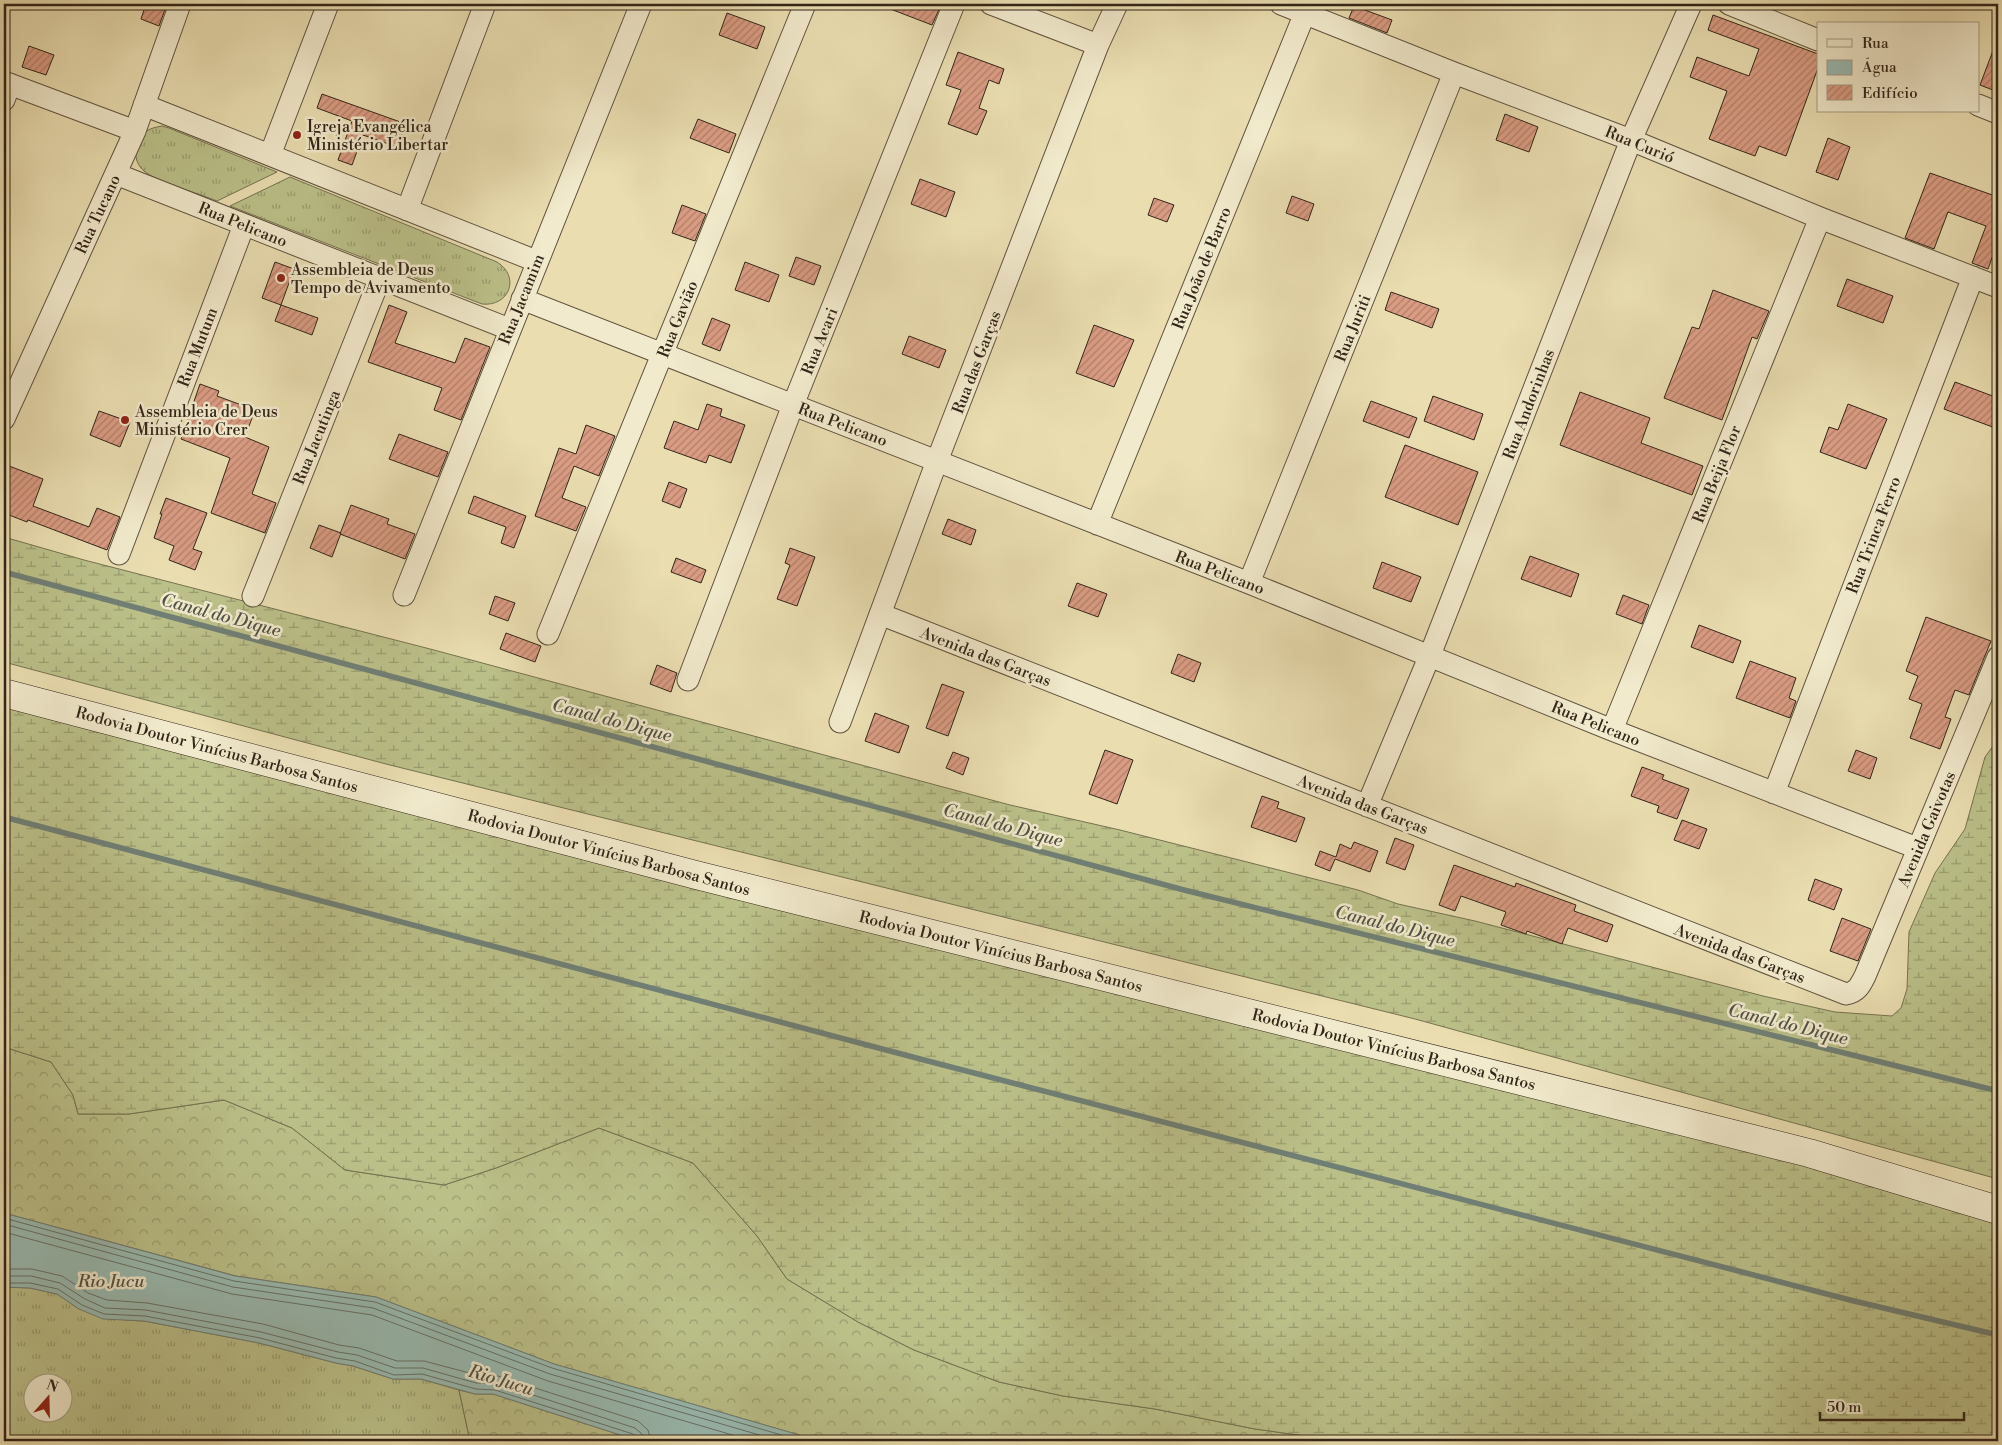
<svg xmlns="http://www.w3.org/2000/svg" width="2002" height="1445" viewBox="0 0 2002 1445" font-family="'Libre Bodoni',serif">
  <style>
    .grass { fill: url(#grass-tufts); stroke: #767251; fill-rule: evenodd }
    .forest { fill: url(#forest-crowns); stroke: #767251 }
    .wetland { fill: url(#wetland-marsh); stroke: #767251 }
    .water { fill: #99bbb2; stroke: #707f75 }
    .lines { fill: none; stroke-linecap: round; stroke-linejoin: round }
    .shore { stroke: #667066; stroke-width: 1 }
    .stream { stroke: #707f75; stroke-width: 5.5 }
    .building { fill: url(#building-hatch); stroke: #322519 }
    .street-casing { stroke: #60533f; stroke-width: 23 }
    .secondary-casing { stroke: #322519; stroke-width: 29 }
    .street { stroke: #f1eacc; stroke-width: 21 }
    .secondary { stroke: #f1eacc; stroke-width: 28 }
    .poi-dot { fill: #8f2418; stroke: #f1eacc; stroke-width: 2 }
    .labels { text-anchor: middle; stroke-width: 5; stroke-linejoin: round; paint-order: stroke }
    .poi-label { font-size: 16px; fill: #322519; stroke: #f1eacc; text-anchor: start }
    .street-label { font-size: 16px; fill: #322519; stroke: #f1eacc }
    .water-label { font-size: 18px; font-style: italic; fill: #515247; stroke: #f1eacc }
  </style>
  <defs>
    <pattern id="grass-tufts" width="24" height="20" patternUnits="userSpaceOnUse" patternTransform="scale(1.25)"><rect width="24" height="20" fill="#bbc089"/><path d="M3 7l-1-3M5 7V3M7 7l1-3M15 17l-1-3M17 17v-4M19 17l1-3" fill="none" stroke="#999c6f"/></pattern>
    <pattern id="forest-crowns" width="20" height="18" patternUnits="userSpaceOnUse" patternTransform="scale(1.25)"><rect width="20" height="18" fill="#bbc089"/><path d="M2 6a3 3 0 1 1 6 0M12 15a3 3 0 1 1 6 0" fill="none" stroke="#999c6f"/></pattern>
    <pattern id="wetland-marsh" width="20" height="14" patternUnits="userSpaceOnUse" patternTransform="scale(1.25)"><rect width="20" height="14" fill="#bbc089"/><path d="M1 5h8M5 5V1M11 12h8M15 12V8" fill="none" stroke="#999c6f"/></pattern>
    <pattern id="building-hatch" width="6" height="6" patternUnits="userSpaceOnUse" patternTransform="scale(1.25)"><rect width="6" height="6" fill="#da9c83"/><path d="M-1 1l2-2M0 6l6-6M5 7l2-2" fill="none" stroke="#b17f6a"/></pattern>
  </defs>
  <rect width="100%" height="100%" fill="#eadeb1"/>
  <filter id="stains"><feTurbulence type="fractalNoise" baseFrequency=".004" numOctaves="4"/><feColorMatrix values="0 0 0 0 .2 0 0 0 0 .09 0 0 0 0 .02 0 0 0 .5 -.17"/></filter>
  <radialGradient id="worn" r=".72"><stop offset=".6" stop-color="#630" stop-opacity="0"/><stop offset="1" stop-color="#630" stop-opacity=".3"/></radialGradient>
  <path class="grass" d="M162 126 169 128 277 172 217 201C200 194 155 181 144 171 135 163 134 153 138 143 142 131 150 128 162 126Z
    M290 177 497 262C521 277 509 307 482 304L230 206Z
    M4 1287 30 1288 57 1294 79 1309 126 1320 144 1321 259 1343 336 1363 353 1366 393 1379H421L459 1390 470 1441H4ZM32 1382H62V1412H32Z"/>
  <path class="forest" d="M4 1047 51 1062 73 1095 78 1114H129L224 1100 292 1128 345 1170 444 1185 496 1168 599 1128 693 1163 757 1236 787 1279 858 1322 914 1350 999 1382 1063 1396 1155 1409 1255 1429 1341 1441H820L554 1364 376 1297 236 1276 4 1213Z
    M459 1390 475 1394H493L639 1441H470Z"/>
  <path class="wetland" d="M4 537 84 560 434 650 1010 805 1120 830 1358 890 1398 904 1475 921 1763 996 1835 1012 1892 1016 1901 1008 1907 989 1909 932 1935 873 1965 829 1985 757 1998 739V1179L1415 1019 386 764 4 662Z
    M4 695 1998 1212V1441H1341L1255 1429 1155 1409 1063 1396 999 1382 914 1350 858 1322 787 1279 757 1236 693 1163 599 1128 496 1168 444 1185 345 1170 292 1128 224 1100 129 1114H78L73 1095 51 1062 4 1047Z"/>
  <path class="water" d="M4 1213 235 1276 376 1297 554 1364 820 1441H639L493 1394H475L421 1379H393L353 1366 336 1363 259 1343 144 1321 103 1319 79 1309 57 1294 30 1288 4 1287Z"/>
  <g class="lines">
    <path class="shore" d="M4 1218 234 1281 375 1302 552 1368 802 1441
      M4 1224 233 1287 373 1308 550 1374 780 1441
      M4 1232 232 1294 372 1315 548 1381 753 1441
      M4 1269H32L62 1276 88 1293 107 1300 147 1303 263 1324 339 1345 359 1348 397 1361H424L477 1375 498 1376 638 1421 648 1430 651 1441
      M4 1276H31L60 1283 85 1299 105 1308 146 1310 261 1332 338 1352 357 1355 395 1368H423L476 1383H496L635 1428 642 1434 643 1441
      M4 1283H30L58 1289 82 1305 104 1314 145 1316 260 1338 336 1358 355 1361 394 1375 422 1374 476 1389 495 1390 633 1434 636 1437 637 1441"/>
    <path class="stream" d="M4 572 1184 890 1998 1091
      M4 817 924 1060 1854 1301 1998 1335"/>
  </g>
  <path class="building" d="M146 4H167L159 26 141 19Z
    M881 4H932L940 7 932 25 880 5Z
    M1354 6 1392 20 1387 33 1349 18Z
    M727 13 765 27 757 49 719 35Z
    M1713 15 1818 54V68L1786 156 1759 146 1755 156 1709 139 1727 91 1690 77 1697 57 1749 76 1759 49 1708 30Z
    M1997 40 1998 41V92L1980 85Z
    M29 46 54 55 46 75 22 67Z
    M958 52 1004 69 999 84 989 80 979 108 987 111 977 135 948 124 961 90 946 85Z
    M322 94 406 124 397 147 363 135 352 165 338 160 352 121 317 108Z
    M1505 114 1538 127 1529 152 1496 140Z
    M698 119 736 134 729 153 690 138Z
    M1828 138 1850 147 1838 180 1816 172Z
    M1930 173 1998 197V241L1988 269 1972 263 1986 226 1948 212 1934 249 1905 238Z
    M920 179 955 192 946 217 911 204Z
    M1292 196 1314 204 1308 221 1286 213Z
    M1154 198 1174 205 1167 222 1148 215Z
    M682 205 706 214 695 241 672 233Z
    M796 257 821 266 814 285 789 276Z
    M275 262 294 269 281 305 262 298Z
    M745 262 779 275 769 302 735 290Z
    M1847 279 1893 296 1883 323 1837 306Z
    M1713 290 1769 311 1757 339 1752 337 1722 420 1664 398 1692 327 1699 329Z
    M1391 292 1439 309 1432 328 1385 310Z
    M281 305 318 318 312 335 275 321Z
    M389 305 407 312 395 343 455 363 465 338 490 347 461 420 434 410 442 388 368 362Z
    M712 318 730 325 720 351 702 344Z
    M1094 325 1134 340 1114 387 1076 373Z
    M909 336 946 350 939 368 902 354Z
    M1955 382 1998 398V429L1944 409Z
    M200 384 219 391 217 396 255 410 245 437 269 447 252 494 276 503 265 533 211 513 230 458 181 439Z
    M1580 392 1650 418 1641 443 1703 466 1692 495 1560 445Z
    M1433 396 1483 414 1474 440 1424 421Z
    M1371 401 1417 418 1409 438 1363 421Z
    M707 404 722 409 720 416 745 425 731 463 709 455 706 463 664 448 674 421 698 430Z
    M1848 404 1887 419 1866 469 1820 452 1829 427 1838 430Z
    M99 411 130 422 120 447 90 435Z
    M586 425 615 436 599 476 574 466 562 498 586 507 576 531 535 516 559 448 576 454Z
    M399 434 448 452 438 477 389 459Z
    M1405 445 1478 472 1458 525 1385 497Z
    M4 464 43 479 33 506 89 527 97 508 120 517 107 550 28 520 27 522 4 513Z
    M669 482 687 489 680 508 662 501Z
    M474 496 526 516 514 548 501 543 506 527 468 513Z
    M166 498 207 513 193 549 202 552 195 570 169 560 174 546 154 538 162 514H160Z
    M351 505 389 519 387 524 415 534 405 559 340 534Z
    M948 519 976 530 971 545 942 534Z
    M319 525 341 533 332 557 310 548Z
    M790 548 815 557 797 606 777 599 790 565 785 563Z
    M1530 556 1579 574 1571 597 1521 579Z
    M676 558 706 570 701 583 671 572Z
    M1382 562 1421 577 1411 602 1373 588Z
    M1077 583 1107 594 1098 617 1068 606Z
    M1623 595 1649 605 1642 624 1616 614Z
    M495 596 515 603 508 621 489 614Z
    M1926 617 1991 641 1969 695 1955 690 1945 717 1951 719 1940 749 1910 738 1922 704 1909 699 1918 676 1906 671Z
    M1699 625 1741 641 1733 663 1691 647Z
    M506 633 541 646 535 662 500 649Z
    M1178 654 1201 663 1194 682 1171 673Z
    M1750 661 1796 678 1789 698 1796 701 1790 718 1736 698Z
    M657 665 677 673 671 692 650 684Z
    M942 684 964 692 948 736 926 728Z
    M875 713 909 726 899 753 865 741Z
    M1105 750 1133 760 1117 804 1089 794Z
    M1856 750 1877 758 1870 779 1848 771Z
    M953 752 969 758 963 775 946 768Z
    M1642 767 1664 775 1662 779 1689 789 1677 819 1657 812 1659 806 1631 796Z
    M1262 796 1279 802 1277 808 1305 818 1296 842 1251 827Z
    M1682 820 1707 829 1699 849 1674 840Z
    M1395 838 1414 845 1405 870 1386 863Z
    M1354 842 1378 851 1370 872 1335 859 1330 871 1315 865 1320 851 1336 857 1340 844 1351 849Z
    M1454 865 1515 887 1516 883 1576 905 1574 911 1613 925 1607 942 1568 928 1562 944 1527 931 1526 934 1501 925 1506 912 1461 896 1455 911 1439 905Z
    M1815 879 1842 889 1834 910 1808 900Z
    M1842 918 1871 929 1858 961 1830 951Z"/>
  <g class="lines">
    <defs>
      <path id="street" d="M991 4 1098 45
        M1281 4 1454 73 1631 140 1820 218 1998 287
        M1729 4 1818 40
        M4 82 135 131
        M4 100 10 84
        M144 105 536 261
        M1978 105 1998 113
        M270 155 328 4
        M116 174 509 329
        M407 210 485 4
        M522 299 1249 583 1612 730 1917 848
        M4 419 135 131 180 4
        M1097 524 1305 13
        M119 554 244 225
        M1249 583 1454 73
        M404 595 641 4
        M253 596 380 278
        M880 614 1846 994C1857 992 1860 986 1865 976L1998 657
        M548 634 805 4
        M688 680 793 405 954 4
        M840 722 937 461 1098 45 1117 4
        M1612 730 1820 218
        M1774 793 1973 277
        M1367 806 1430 655 1631 140 1691 4"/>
      <path id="secondary" d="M4 693 696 875 1809 1153 1998 1210"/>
    </defs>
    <use href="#street" class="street-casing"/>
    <use href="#secondary" class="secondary-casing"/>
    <use href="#street" class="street"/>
    <use href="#secondary" class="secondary"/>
  </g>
  <g class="poi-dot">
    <circle cx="297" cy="135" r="5"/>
    <circle cx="281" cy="278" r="5"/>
    <circle cx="125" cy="420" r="5"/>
  </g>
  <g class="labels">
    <g class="poi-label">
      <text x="307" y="132">Igreja Evangélica<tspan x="307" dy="18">Ministério Libertar</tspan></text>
      <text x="291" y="275">Assembleia de Deus<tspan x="291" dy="18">Tempo de Avivamento</tspan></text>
      <text x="135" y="417">Assembleia de Deus<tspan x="135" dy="18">Ministério Crer</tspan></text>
    </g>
    <g class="street-label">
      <text transform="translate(1640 144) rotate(22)" y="6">Rua Curió</text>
      <text transform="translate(97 214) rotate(-65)" y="6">Rua Tucano</text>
      <text transform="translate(243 224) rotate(22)" y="6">Rua Pelicano</text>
      <text transform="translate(1201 268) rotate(-68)" y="6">Rua João de Barro</text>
      <text transform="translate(521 299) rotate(-68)" y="6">Rua Jacamim</text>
      <text transform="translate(677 319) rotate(-68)" y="6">Rua Gavião</text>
      <text transform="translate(1352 328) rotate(-68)" y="6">Rua Juriti</text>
      <text transform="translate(819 341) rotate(-68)" y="6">Rua Acari</text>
      <text transform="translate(197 347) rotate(-69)" y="6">Rua Mutum</text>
      <text transform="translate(976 362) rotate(-69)" y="6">Rua das Garças</text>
      <text transform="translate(1528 404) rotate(-69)" y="6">Rua Andorinhas</text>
      <text transform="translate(843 424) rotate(21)" y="6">Rua Pelicano</text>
      <text transform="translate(316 437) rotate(-68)" y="6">Rua Jacutinga</text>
      <text transform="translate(1716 474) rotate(-68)" y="6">Rua Beija Flor</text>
      <text transform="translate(1873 535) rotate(-69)" y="6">Rua Trinca Ferro</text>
      <text transform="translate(1220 572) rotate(21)" y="6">Rua Pelicano</text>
      <text transform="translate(986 656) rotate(21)" y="6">Avenida das Garças</text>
      <text transform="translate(1596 723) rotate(22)" y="6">Rua Pelicano</text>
      <text transform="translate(217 749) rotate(15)" y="6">Rodovia Doutor Vinícius Barbosa Santos</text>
      <text transform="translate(1363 804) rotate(21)" y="6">Avenida das Garças</text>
      <text transform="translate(1926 829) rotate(-67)" y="6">Avenida Gaivotas</text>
      <text transform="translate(609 852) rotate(15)" y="6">Rodovia Doutor Vinícius Barbosa Santos</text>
      <text transform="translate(1001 951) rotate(14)" y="6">Rodovia Doutor Vinícius Barbosa Santos</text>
      <text transform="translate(1740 953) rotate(21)" y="6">Avenida das Garças</text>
      <text transform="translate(1394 1049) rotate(14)" y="6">Rodovia Doutor Vinícius Barbosa Santos</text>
    </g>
    <g class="water-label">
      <text transform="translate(221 615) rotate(15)" y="6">Canal do Dique</text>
      <text transform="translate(612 720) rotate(15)" y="6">Canal do Dique</text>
      <text transform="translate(1003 825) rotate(15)" y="6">Canal do Dique</text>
      <text transform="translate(1395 926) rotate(14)" y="6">Canal do Dique</text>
      <text transform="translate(1788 1024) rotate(14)" y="6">Canal do Dique</text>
      <text x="111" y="1287">Rio Jucu</text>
      <text transform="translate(501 1380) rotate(17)" y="6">Rio Jucu</text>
    </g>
  </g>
  <rect width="2002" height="1445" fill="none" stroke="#eadeb1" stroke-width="20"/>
  <rect x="5" y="5" width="1992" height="1435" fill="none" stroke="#322519" stroke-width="2.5"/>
  <rect x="10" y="10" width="1982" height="1425" fill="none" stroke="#322519"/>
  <rect x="1817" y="22" width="162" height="90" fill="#f1eacc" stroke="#a59b84"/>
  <rect x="1827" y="39" width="25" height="8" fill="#f1eacc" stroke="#a59b84"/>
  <text x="1862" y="48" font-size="15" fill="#322519">Rua</text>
  <rect x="1827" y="60" width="25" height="15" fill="#99bbb2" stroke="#a59b84"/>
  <text x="1862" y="72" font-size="15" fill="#322519">Água</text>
  <rect x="1827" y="85" width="25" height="15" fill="url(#building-hatch)" stroke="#a59b84"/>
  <text x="1862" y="98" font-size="15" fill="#322519">Edifício</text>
  <g transform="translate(48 1398) rotate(20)"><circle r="24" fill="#f1eacc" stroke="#a59b84"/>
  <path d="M0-4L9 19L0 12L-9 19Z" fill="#8f2418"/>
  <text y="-8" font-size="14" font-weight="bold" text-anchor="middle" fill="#322519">N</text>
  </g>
  <path d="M1820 1412v8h144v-8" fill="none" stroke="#322519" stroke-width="2.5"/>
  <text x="1827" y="1412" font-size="15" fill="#322519" stroke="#f1eacc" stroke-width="4" paint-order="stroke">50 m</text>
  <rect width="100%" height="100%" filter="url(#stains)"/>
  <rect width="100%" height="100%" fill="url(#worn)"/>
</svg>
